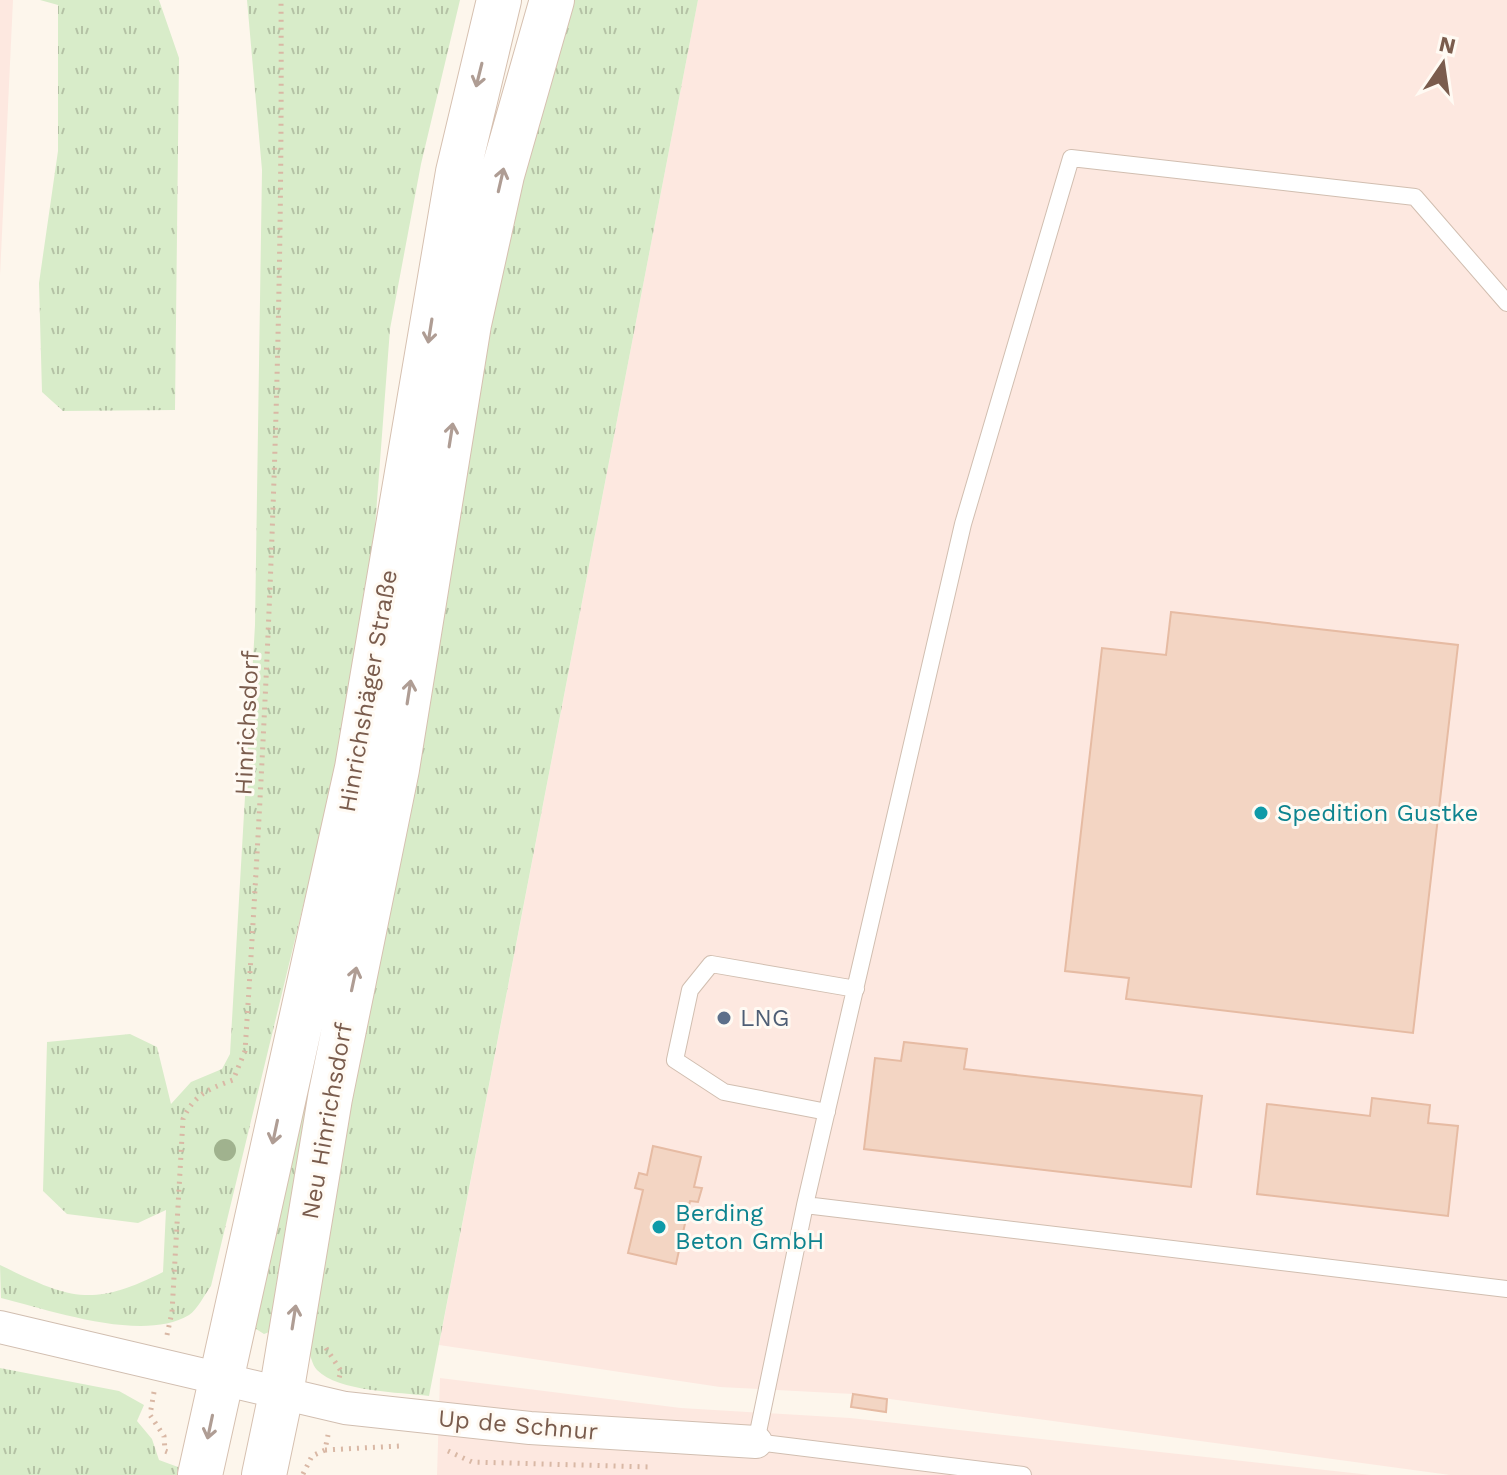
<svg xmlns="http://www.w3.org/2000/svg" width="1507" height="1475" viewBox="0 0 1507 1475" font-family="'Work Sans',sans-serif">
  <style>
    .commercial { fill: #fde8e0 }
    .grass { fill: url(#grass-tufts) }
    .building { fill: #f3d5c3; stroke: #e6bba3; stroke-width: 2 }
    .lines { fill: none; stroke-linecap: round; stroke-linejoin: round }
    .lane-casing { stroke: #d1beb0; stroke-width: 18 }
    .street-casing { stroke: #d1beb0; stroke-width: 34 }
    .secondary-casing { stroke: #d6c0b0; stroke-width: 46 }
    .path { stroke: #d9b8a5; stroke-width: 5; stroke-dasharray: 2 6; stroke-linecap: butt }
    .lane { stroke: #fff; stroke-width: 16 }
    .street { stroke: #fff; stroke-width: 32 }
    .secondary { stroke: #fff; stroke-width: 44 }
    .tree { fill: #a0b28e }
    .oneway { stroke: #af9d94 }
    .culture-dot { fill: #0f9aa8; stroke: #fffaf3; stroke-width: 3 }
    .service-dot { fill: #5c6f8a; stroke: #fffaf3; stroke-width: 3 }
    .labels { text-anchor: middle; stroke-width: 6; stroke-linejoin: round; paint-order: stroke }
    .street-label { font-size: 24px; fill: #7a5c4d; stroke: #fffaf3 }
    .culture-label { font-size: 24px; fill: #0d838f; stroke: #fffaf3; text-anchor: start }
    .service-label { font-size: 24px; fill: #4e5e75; stroke: #fffaf3; text-anchor: start }
  </style>
  <defs>
    <pattern id="grass-tufts" width="24" height="20" patternUnits="userSpaceOnUse" patternTransform="scale(2)"><rect width="24" height="20" fill="#d8ecc9"/><path d="M3 7l-1-3M5 7V3M7 7l1-3M15 17l-1-3M17 17v-4M19 17l1-3" fill="none" stroke="#b4c2a5"/></pattern>
  </defs>
  <rect width="100%" height="100%" fill="#fdf6ec"/>
  <path class="commercial" d="M0 0H13L0 276Z
    M698 0H1507V1475H1450L853 1394 720 1387 439 1345Z
    M440 1378 681 1408 850 1418 1371 1475H437Z"/>
  <path class="grass" d="M40 0H159L179 58 175 410 63 411 42 392 39 283 58 151V5Z
    M247 0H460L421 164 390 329 372 567 346 729 211 1286C205 1294 197 1310 189 1315 143 1343 50 1310 1 1298L0 1265C70 1299 92 1308 163 1272L166 1210 138 1223 67 1214 43 1191 47 1042 130 1034 157 1047 171 1104 191 1082 222 1069 230 1054 255 625 262 170Z
    M572 0H698L429 1396C400 1392 338 1392 317 1370 312 1365 310 1353 307 1346L487 328 525 159Z
    M338 918 277 1329 264 1334 253 1327Z
    M0 1368 119 1391 144 1405 137 1421 152 1439 159 1460 178 1467 177 1475H0Z"/>
  <path class="building" d="M1171 612 1458 645 1413 1033 1126 999 1129 978 1065 971 1102 648 1166 655Z
    M904 1042 967 1049 964 1069 1202 1096 1191 1187 864 1149 875 1058 901 1061Z
    M1372 1098 1430 1105 1428 1123 1458 1126 1448 1216 1257 1194 1267 1104 1370 1116Z
    M653 1146 701 1157 694 1187 702 1188 698 1202 690 1201 676 1264 628 1253 643 1190 635 1188 639 1173 647 1175Z
    M853 1394 887 1399 886 1412 851 1407Z"/>
  <g class="lines">
    <defs>
      <path id="lane" d="M827 1112 724 1092 675 1060 690 990 711 964 856 989
        M805 1205 1507 1289
        M1023 1475 756 1442 805 1205 963 524 1071 158 1415 197 1507 303"/>
      <path id="street" d="M0 1327 345 1408 530 1428 756 1442"/>
      <path id="secondary" d="M200 1475 357 768 458 172 499 0
        M264 1475 281 1394 330 1098 397 769 469 324 502 175 552 0"/>
    </defs>
    <use href="#lane" class="lane-casing"/>
    <use href="#street" class="street-casing"/>
    <use href="#secondary" class="secondary-casing"/>
    <path class="path" d="M167 1335 172 1312 183 1119C194 1095 208 1089 233 1080L245 1051C268 700 283 351 281 0
      M326 1348 341 1371 339 1378
      M154 1392 150 1415 164 1436 165 1451 170 1453
      M325 1450 400 1446
      M448 1451 472 1462 651 1467
      M303 1474 312 1456 325 1450 328 1435"/>
    <use href="#lane" class="lane"/>
    <use href="#street" class="street"/>
    <use href="#secondary" class="secondary"/>
  </g>
  <circle class="tree" cx="225" cy="1150" r="11"/>
  <defs><path id="oneway-shaft" d="M-6 0H5M1.5-3L5.5 0L1.5 3" fill="none" stroke-width="1.6" stroke-linecap="round" stroke-linejoin="round" transform="scale(2)"/></defs>
  <g class="oneway">
    <use href="#oneway-shaft" transform="translate(479 75) rotate(104)"/>
    <use href="#oneway-shaft" transform="translate(501 180) rotate(-77)"/>
    <use href="#oneway-shaft" transform="translate(430 331) rotate(99)"/>
    <use href="#oneway-shaft" transform="translate(451 435) rotate(-81)"/>
    <use href="#oneway-shaft" transform="translate(409 692) rotate(-81)"/>
    <use href="#oneway-shaft" transform="translate(354 979) rotate(-78)"/>
    <use href="#oneway-shaft" transform="translate(275 1132) rotate(102)"/>
    <use href="#oneway-shaft" transform="translate(294 1317) rotate(-81)"/>
    <use href="#oneway-shaft" transform="translate(210 1427) rotate(102)"/>
  </g>
  <g class="culture-dot">
    <circle cx="1261" cy="813" r="8"/>
    <circle cx="659" cy="1227" r="8"/>
  </g>
  <circle class="service-dot" cx="724" cy="1018" r="8"/>
  <g class="labels">
    <g class="street-label">
      <text transform="translate(368 691) rotate(-80)" y="8">Hinrichshäger Straße</text>
      <text transform="translate(247 723) rotate(-87)" y="8">Hinrichsdorf</text>
      <text transform="translate(327 1121) rotate(-80)" y="8">Neu Hinrichsdorf</text>
      <text transform="translate(518 1425) rotate(5)" y="8">Up de Schnur</text>
    </g>
    <g class="culture-label">
      <text x="1277" y="821">Spedition Gustke</text>
      <text x="675" y="1221">Berding<tspan x="675" dy="28">Beton GmbH</tspan></text>
    </g>
    <g class="service-label">
      <text x="740" y="1026">LNG</text>
    </g>
  </g>
  <g transform="translate(1443 64) rotate(13)" stroke="#fffaf3" stroke-width="6" paint-order="stroke">
  <path d="M0-6L14 30L0 20L-14 30Z" fill="#7a5c4d"/>
  <text y="-12" font-size="22" font-weight="bold" text-anchor="middle" fill="#7a5c4d">N</text>
  </g>
</svg>
